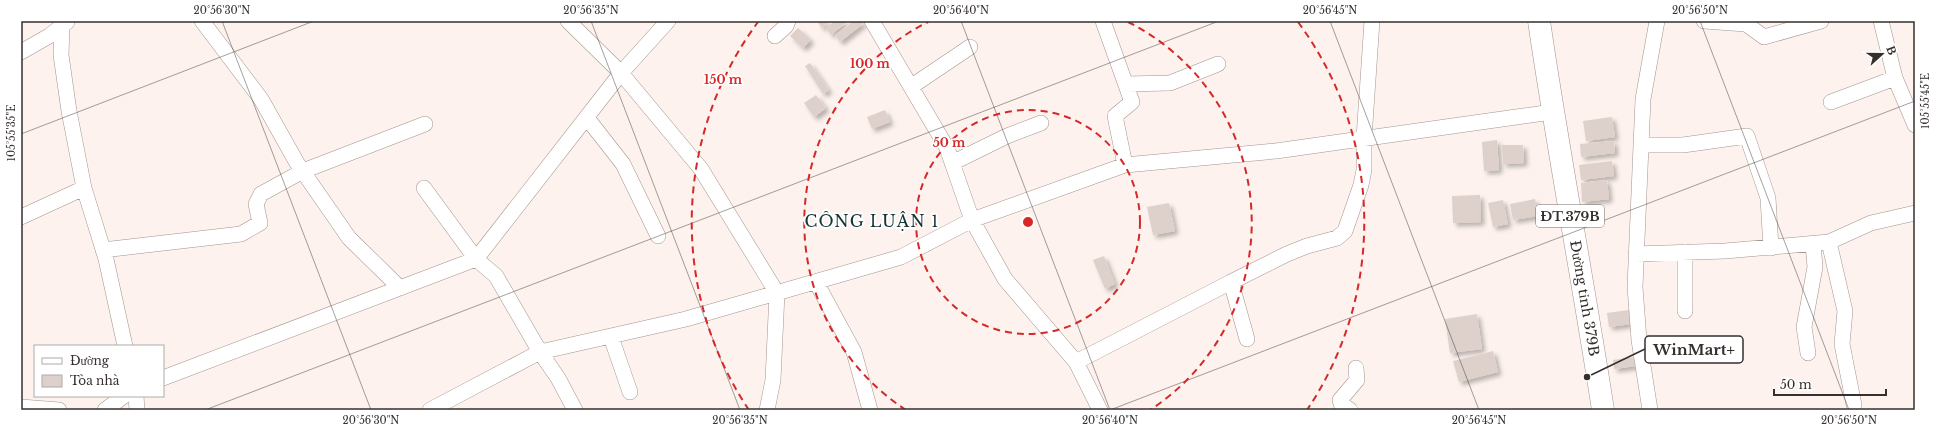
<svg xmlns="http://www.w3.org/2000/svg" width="1936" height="431" viewBox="0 0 1936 431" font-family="'Libre Baskerville',serif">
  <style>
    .building { fill: #ded0ca; filter: url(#shadow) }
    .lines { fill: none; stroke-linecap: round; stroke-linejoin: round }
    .minor-casing { stroke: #a29590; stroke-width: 16 }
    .primary-casing { stroke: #a29590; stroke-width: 23 }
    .minor { stroke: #fff; stroke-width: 15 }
    .primary { stroke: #fff; stroke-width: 22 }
    .ticks { fill: none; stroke: #352f2d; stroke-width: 1; stroke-opacity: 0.45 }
    .ring { fill: none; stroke: #d62828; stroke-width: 2; stroke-dasharray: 7 5 }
    .labels { text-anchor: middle; stroke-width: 3.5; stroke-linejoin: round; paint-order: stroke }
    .shield { fill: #fff; stroke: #726d6c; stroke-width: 1 }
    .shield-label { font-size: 13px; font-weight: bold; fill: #352f2d }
    .street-label { font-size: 14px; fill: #352f2d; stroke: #fff }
    .quarter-label { font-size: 16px; letter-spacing: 1px; fill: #133635; stroke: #fff }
    .centre { fill: #d62828; stroke: #fff; stroke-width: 2 }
    .ring-label { font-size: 12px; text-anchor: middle; font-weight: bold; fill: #d62828; stroke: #fff; stroke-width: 3.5; stroke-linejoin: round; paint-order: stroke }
    .leader { fill: none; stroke: #352f2d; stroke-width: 1.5 }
    .callout-dot { fill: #352f2d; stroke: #fff; stroke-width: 1.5 }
    .callout { fill: #fff; stroke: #352f2d; stroke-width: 1.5 }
    .callout-label { font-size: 15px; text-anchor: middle; font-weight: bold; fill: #352f2d }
    .neatline { fill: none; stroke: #352f2d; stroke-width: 1.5 }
    .ticks-label { font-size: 10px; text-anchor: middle; fill: #352f2d }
  </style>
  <defs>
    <filter id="shadow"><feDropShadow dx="3.5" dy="3.5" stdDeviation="2" flood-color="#0004"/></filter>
  </defs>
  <rect width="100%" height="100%" fill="#fdf2ed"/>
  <path class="building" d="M817 21H831L822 28Z
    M835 21H848L831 35 826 28Z
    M854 21H862L864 23 840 42 835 35Z
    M798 28 811 40 803 48 790 36Z
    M810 63 829 90 823 94 805 66Z
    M816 95 826 108 814 117 804 103Z
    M885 110 890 122 872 129 867 117Z
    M1612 117 1615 137 1586 141 1583 121Z
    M1497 140 1499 170 1484 171 1482 142Z
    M1614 141 1615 153 1581 157 1580 144Z
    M1502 145H1523L1524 163 1503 164Z
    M1612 161 1614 176 1581 180 1579 165Z
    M1607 180 1609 199 1582 202 1581 183Z
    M1480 195 1481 222 1453 223 1452 196Z
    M1535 199 1538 216 1513 220 1510 204Z
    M1503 200 1508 224 1493 227 1488 203Z
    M1169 203 1175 231 1153 235 1147 207Z
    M1104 256 1115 284 1105 289 1093 260Z
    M1629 310 1631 324 1609 327 1607 313Z
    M1477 314 1482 349 1450 353 1445 319Z
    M1493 351 1498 372 1459 382 1453 361Z
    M1634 357 1636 366 1614 369 1613 360Z"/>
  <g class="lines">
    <defs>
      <path id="minor" d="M202 21 261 99 297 163 349 238 400 288
        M568 21 621 73 701 169 777 293 773 380 767 410
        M872 21 947 148 972 220 1005 279 1076 362 1100 410
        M1103 21 1132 102 1115 116 1125 165
        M1704 21 1746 24 1764 37 1821 21
        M1881 21 1895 78 1915 125
        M62 27 61 55 69 111 84 188 106 259 125 346
        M775 36 786 26 788 21
        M21 52 49 36 67 22
        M1126 84 1170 83 1218 64
        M912 86 970 47
        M1831 102 1895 78
        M587 118 623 164 658 236
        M1641 145H1683L1747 136 1768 198 1771 248
        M952 163 1007 136 1041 123
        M424 188 476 259 496 276 540 352 558 378 575 410
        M21 217 84 188
        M1829 242 1845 311 1842 344 1854 405
        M103 250 241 234 260 223 256 204 261 194 303 171 425 124
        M1685 252V311
        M1636 254 1725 251 1829 242 1871 223 1915 213
        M816 282 854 352 870 410
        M1231 282 1287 254 1307 246 1337 238 1345 231 1361 185 1364 170V138L1372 21
        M611 337 630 392
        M1808 353 1804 327 1815 267 1813 244
        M1076 362 1231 282 1247 339
        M163 378 476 259 621 73 668 21
        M136 396 137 410
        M21 407 59 410
        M105 410 124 396
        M430 410 540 352 686 319 901 257 972 220 1125 165 1276 151 1552 112
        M1350 410 1341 404 1340 400 1357 380 1356 368
        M1650 410 1639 340 1635 287 1643 99 1657 21"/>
      <g id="primary">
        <path id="s1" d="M1539 21C1558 151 1583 280 1603 410"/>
      </g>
    </defs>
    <use href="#minor" class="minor-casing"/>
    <use href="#primary" class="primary-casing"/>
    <use href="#minor" class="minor"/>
    <use href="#primary" class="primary"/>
  </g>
  <path class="ticks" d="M222 21 371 410M591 21 740 410M961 21 1110 410M1330 21 1479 410M1700 21 1849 410M21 134 314 21M205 410 1219 21M1110 410 1915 101"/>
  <g class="ring">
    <circle cx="1028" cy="222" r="112"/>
    <path d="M906 410A224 224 0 0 1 928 22M1128 22A224 224 0 0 1 1150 410"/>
    <path d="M749 410A336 336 0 0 1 758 22M1298 22A336 336 0 0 1 1307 410"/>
  </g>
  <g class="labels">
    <rect class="shield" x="1536" y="205" width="68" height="22" rx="3"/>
    <g class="shield-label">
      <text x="1570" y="221">ĐT.379B</text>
    </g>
    <g class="street-label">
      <text dy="5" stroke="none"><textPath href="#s1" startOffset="281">Đường tỉnh 379B</textPath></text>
    </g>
    <g class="quarter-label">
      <text x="872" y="227">CÔNG LUẬN 1</text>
    </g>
  </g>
  <circle cx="1028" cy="222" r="6" class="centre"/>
  <g class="ring-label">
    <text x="870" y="68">100 m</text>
    <text x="723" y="84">150 m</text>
    <text x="949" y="147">50 m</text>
  </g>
  <path class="leader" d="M1587 377L1645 349"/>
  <circle class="callout-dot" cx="1587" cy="377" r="4"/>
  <rect class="callout" x="1645" y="336" width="98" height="27" rx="4"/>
  <g class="callout-label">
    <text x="1694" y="355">WinMart+</text>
  </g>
  <rect width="1936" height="431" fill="none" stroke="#ffffff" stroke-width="44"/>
  <rect x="34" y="345" width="130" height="52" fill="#ffffff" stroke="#aeacab"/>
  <rect x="42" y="358" width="20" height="6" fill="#ffffff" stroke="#aeacab"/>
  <text x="70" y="365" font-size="12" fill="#352f2d">Đường</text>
  <rect x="42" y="375" width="20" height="12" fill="#ded0ca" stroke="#aeacab"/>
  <text x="70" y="385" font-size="12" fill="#352f2d">Tòa nhà</text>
  <g transform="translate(1882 54) rotate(69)" stroke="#ffffff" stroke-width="3" paint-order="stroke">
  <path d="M0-3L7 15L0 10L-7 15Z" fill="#352f2d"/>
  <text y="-6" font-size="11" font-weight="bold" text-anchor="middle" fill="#352f2d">B</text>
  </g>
  <path d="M1774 389v6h112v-6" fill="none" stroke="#352f2d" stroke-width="2"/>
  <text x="1780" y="389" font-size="12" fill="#352f2d" stroke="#ffffff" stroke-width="3" paint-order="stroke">50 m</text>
  <rect x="22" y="22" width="1892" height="387" class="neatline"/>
  <g class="ticks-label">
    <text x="222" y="14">20°56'30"N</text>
    <text x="591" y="14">20°56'35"N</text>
    <text x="961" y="14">20°56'40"N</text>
    <text x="1330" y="14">20°56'45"N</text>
    <text x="1700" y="14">20°56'50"N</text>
    <text transform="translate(1925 101) rotate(-90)" y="4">105°55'45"E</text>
    <text transform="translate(11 133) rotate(-90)" y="4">105°55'35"E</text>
    <text x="371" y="424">20°56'30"N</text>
    <text x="740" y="424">20°56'35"N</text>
    <text x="1110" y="424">20°56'40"N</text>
    <text x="1479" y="424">20°56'45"N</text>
    <text x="1849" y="424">20°56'50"N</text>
  </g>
</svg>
